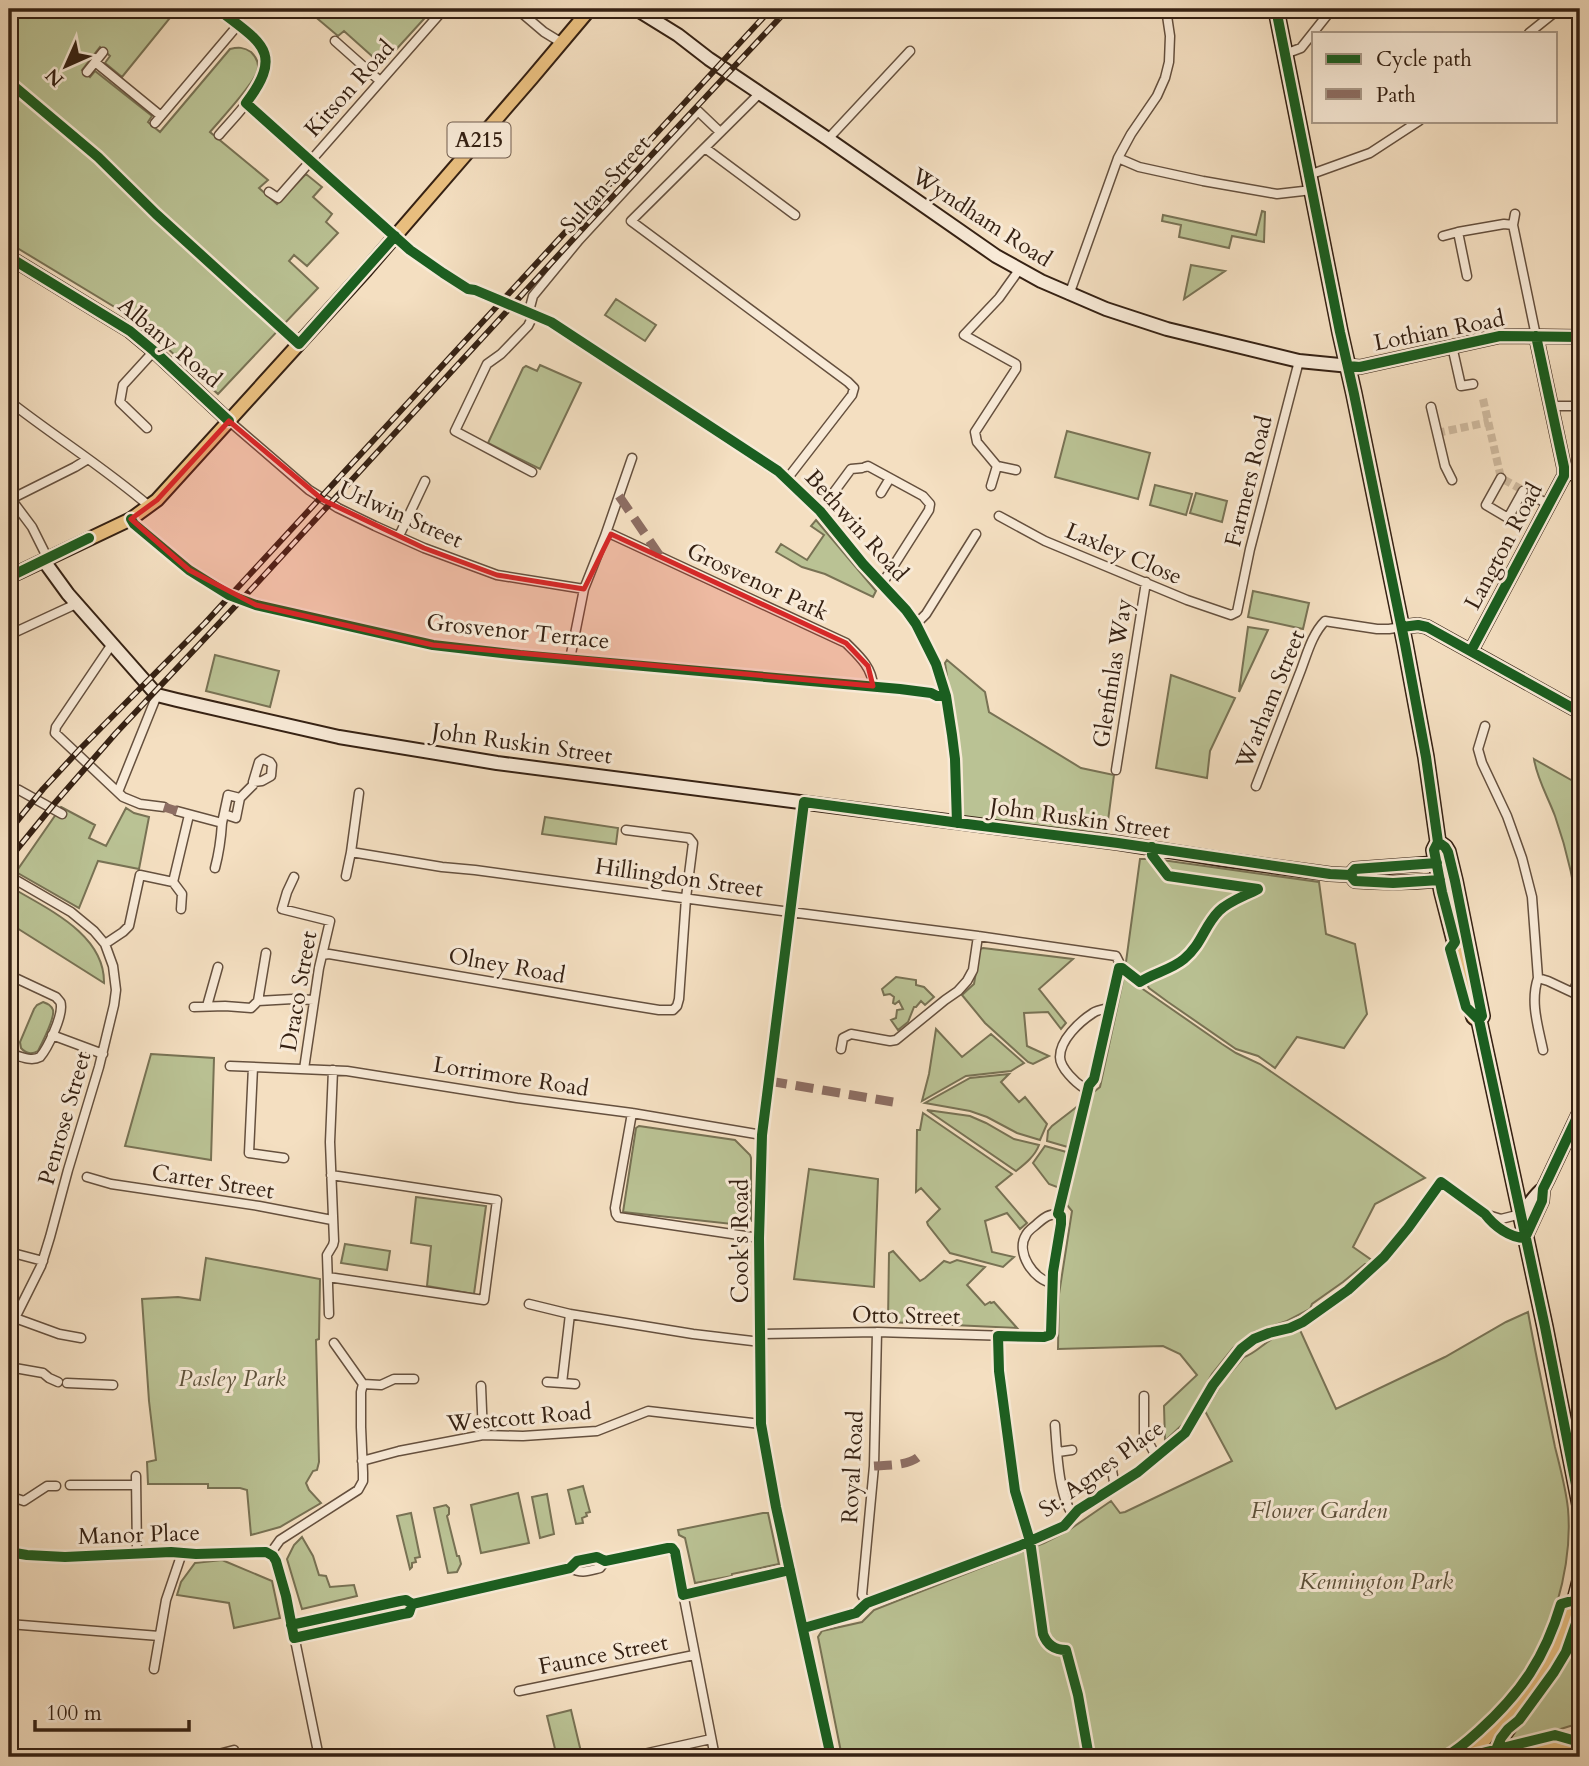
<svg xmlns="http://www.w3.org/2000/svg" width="1589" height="1766" viewBox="0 0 1589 1766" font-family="Cardo,serif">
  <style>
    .green { fill: #bac294; stroke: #787254; stroke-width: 2 }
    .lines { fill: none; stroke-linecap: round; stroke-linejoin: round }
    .street-tunnel { stroke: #ceb99e; stroke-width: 8; stroke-dasharray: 8 4; stroke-linecap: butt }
    .street-casing { stroke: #65503e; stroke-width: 11 }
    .secondary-casing { stroke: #352113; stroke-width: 16 }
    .primary-casing { stroke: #352113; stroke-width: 16 }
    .highway-casing { stroke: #352113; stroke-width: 18 }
    .street { stroke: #f8ead7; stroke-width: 8 }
    .secondary { stroke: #f8ead7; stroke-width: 12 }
    .primary { stroke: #eac080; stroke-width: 12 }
    .highway { stroke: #eac080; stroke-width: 14 }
    .rail-casing { stroke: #352113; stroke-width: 6 }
    .rail { stroke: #f8ead7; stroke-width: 3.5; stroke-dasharray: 10; stroke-linecap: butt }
    .quiet { stroke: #8d6e63; stroke-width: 9; stroke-dasharray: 18 9; stroke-linecap: butt }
    .cycleway-casing { stroke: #f8ead7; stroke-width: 15 }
    .cycleway { stroke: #1b5e20; stroke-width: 10 }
    .marked { fill: #d62828; fill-opacity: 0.2; stroke: #d62828; stroke-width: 5; stroke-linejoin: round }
    .labels { text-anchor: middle; stroke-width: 6; stroke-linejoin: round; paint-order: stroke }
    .shield { fill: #f8ead7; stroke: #705d4e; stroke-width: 2 }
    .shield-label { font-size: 21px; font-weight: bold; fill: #352113 }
    .street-label { font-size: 23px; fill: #352113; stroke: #f8ead7 }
    .park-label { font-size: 23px; font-style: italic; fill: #5d513a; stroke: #f8ead7 }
  </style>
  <rect width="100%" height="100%" fill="#f4dfc1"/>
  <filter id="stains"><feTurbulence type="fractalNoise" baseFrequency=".00286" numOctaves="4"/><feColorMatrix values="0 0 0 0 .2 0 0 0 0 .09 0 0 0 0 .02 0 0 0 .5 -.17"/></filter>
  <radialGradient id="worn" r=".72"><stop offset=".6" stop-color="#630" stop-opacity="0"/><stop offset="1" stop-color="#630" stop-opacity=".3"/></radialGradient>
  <path class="green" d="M9 9H174V13L122 77 105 63 110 56 100 47 82 70 90 77 95 71 152 116 148 122 160 132 230 49C238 47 244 47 251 52 256 57 260 64 257 72 253 85 221 119 210 132L268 180 259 188 277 204 306 174 322 187 313 197 332 214 326 222 338 233 307 266 294 255 289 261 318 288 218 394 136 320 9 243Z
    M306 9H433L382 65 344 31 338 36Z
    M1262 211 1265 212 1264 242 1232 236 1229 248 1179 237 1181 225 1162 221 1163 215 1256 235Z
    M1191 265 1225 271 1184 299Z
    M616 299 656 325 645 341 605 315Z
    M540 365 581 383 540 469 488 443 523 368 526 366 537 371Z
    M1067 431 1150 453 1138 499 1055 477Z
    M1155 485 1192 494 1186 515 1150 505Z
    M1196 493 1227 501 1222 522 1190 513Z
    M816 520 876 591 873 597 825 574 802 567 776 552 781 544 807 560 824 535 811 526Z
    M1253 591 1309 603 1303 629 1248 617Z
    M1248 627 1268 630 1239 692Z
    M215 655 279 671 270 707 206 691Z
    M947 660 985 692 989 712 1081 768 1114 775 1106 836 960 819 953 716 945 663Z
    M1171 675 1235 698 1210 751 1207 778 1156 768Z
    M1534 759 1580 785V929C1576 890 1568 853 1555 816 1548 797 1537 779 1534 759Z
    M61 807 95 825 89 838 106 846 126 808 134 813 149 817 139 869 98 861 79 908 16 872Z
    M545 817 618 828 616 844 542 834Z
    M1140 859H1155L1319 882 1326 934 1355 944 1367 1014 1344 1048 1297 1037 1275 1068 1258 1056 1236 1049 1168 1002 1149 988 1146 983 1129 972 1126 962Z
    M9 886C45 908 105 933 104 983L9 923Z
    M983 948 1073 959 1039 989 1066 1023 1061 1029 1048 1012 1024 1013 1027 1046 1049 1056 1033 1064 1028 1062 985 1023 962 995 974 984 979 954 980 949Z
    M1124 976 1222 1044 1236 1053 1260 1064 1425 1178 1375 1204 1353 1247 1373 1261 1370 1264H1365L1343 1282 1312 1304 1310 1309 1287 1321 1254 1332 1233 1348 1212 1374 1184 1423 1165 1441 1164 1406 1197 1375 1180 1354 1163 1346 1058 1349 1059 1294 1072 1211 1063 1200 1090 1095 1100 1087Z
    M896 977 916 980V985L924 987 934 997 925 1005 921 1001 916 1007H914L908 1022 898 1030 891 1020 896 1018 897 1010 903 1009 899 1001 895 1004 893 1003 894 997 890 994 884 995 882 989Z
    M43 1002C48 1004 51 1005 53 1010 55 1018 42 1043 38 1051 31 1055 26 1054 21 1048L20 1042 34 1009 37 1005Z
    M936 1029 962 1057 991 1034 1024 1063 1011 1071 966 1076 922 1101 929 1074Z
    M151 1054 214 1058 211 1160 125 1146Z
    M1009 1074 1001 1082 1019 1102 1025 1097 1047 1124 1040 1140 1017 1133 987 1117 970 1111 925 1103 970 1078Z
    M1083 1102 1071 1148 1047 1141 1048 1131 1052 1126Z
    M927 1110 970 1116 986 1123 1014 1139 1039 1145C1035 1156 1025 1164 1016 1171Z
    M923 1113 1012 1174 996 1187 1027 1223 1020 1229 1007 1213 985 1221 992 1252 1014 1257 1003 1267 950 1253 928 1225 927 1222 940 1209 921 1188 916 1192 917 1130H920Z
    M639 1126 735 1140 750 1155 751 1158V1221L749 1222 742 1221 741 1225 623 1212 636 1128Z
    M1045 1146 1070 1153 1062 1189 1049 1184 1033 1163Z
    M809 1169 878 1179 874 1287 794 1279Z
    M416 1197 486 1206 474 1294 427 1286 431 1246 411 1243Z
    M345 1244 390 1251 387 1270 341 1263Z
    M893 1251 920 1281 925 1278 944 1261 950 1263 957 1260 985 1267 967 1285 985 1305 990 1302 991 1303 994 1302 1017 1328 888 1322 889 1253Z
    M206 1258 320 1279 319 1339 316 1340 319 1462 317 1470 313 1471 306 1483 309 1490 321 1503 280 1527 251 1535 247 1490 240 1488H208V1484H148L147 1462 156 1460 149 1401 142 1299 178 1297 200 1300Z
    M1528 1312C1536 1357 1546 1402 1555 1447 1560 1467 1566 1489 1568 1509 1573 1567 1551 1643 1515 1689 1494 1716 1464 1740 1434 1757H842L818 1637 822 1631 862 1622 874 1610 1044 1543 1066 1532 1111 1501 1120 1513 1125 1512 1232 1461 1205 1411 1222 1383 1244 1357C1254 1354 1263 1344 1272 1339 1280 1334 1291 1333 1300 1330L1336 1409 1445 1357 1506 1322Z
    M583 1486 590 1512 586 1513 587 1516 582 1518 583 1523 576 1524 568 1490Z
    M518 1493 529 1543 481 1553 471 1505Z
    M547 1494 554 1534 540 1538 532 1497Z
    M446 1505 449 1508V1514L447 1516 457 1556H459L461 1564 457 1572 448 1573 434 1508Z
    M411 1513 420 1557 415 1558 416 1562 412 1563V1567L410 1569 397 1516Z
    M763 1513H768L779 1564 732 1574V1576L695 1583 685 1538 679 1535 678 1530Z
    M302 1537 313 1556 319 1575 326 1576 330 1587 354 1585 357 1596 302 1609 287 1559 294 1545Z
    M222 1560 272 1581 280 1618 234 1628 229 1603 177 1595 181 1582 195 1563Z
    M1580 1627V1723L1522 1741 1503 1745 1538 1701 1559 1671Z
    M571 1710 582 1756 557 1757 547 1716Z"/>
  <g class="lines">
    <path class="street-tunnel" d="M490 297 517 307
      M1483 399 1501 478 1537 498
      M1437 433 1489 422"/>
    <defs>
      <path id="street" d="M218 9 259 43C281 75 238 112 219 135
        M517 9 544 32 562 43
        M1385 9 1387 10 1389 9
        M1529 33 1559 9
        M335 41 380 81
        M1285 54 1301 48 1332 9
        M95 62 161 116
        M87 72 103 52
        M760 93 631 221 848 382 854 388 852 395 787 479
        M246 103 410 250 443 273 468 289 475 290 490 297
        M1579 119 1580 118
        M155 123 238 25
        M828 139 910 51
        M705 148 795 215
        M1118 158 1139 167 1203 181 1277 194 1312 190
        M1309 175 1370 153 1419 121
        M269 192 278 198 444 9
        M1515 214 1513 225 1536 336
        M1458 232 1504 224 1513 225
        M1443 236 1458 232 1467 276
        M1069 295 1118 158 1131 134 1157 96 1165 78 1169 62 1170 36 1166 9
        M517 307 551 322 787 479 820 511 863 564 906 610 916 624 936 664 946 696 955 759 957 823
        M529 311 533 296 579 240 698 111 720 132
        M9 328 13 331
        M1452 346 1461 386 1473 384
        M9 401C55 437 105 468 149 506
        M1551 406H1580
        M1431 407 1445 466 1452 480
        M229 421 309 490 338 508 375 526 424 548 497 575 584 589
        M147 428 120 402 123 385 154 351
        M865 467 868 466 923 496 930 504 929 510 882 584
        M1016 470 997 466 977 442 975 432 1016 369V364L964 335 999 298 1019 270
        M532 472 455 431 487 364 501 354 528 326 534 314
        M1564 476H1580
        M1501 478 1486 505 1508 518 1523 491
        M991 486 997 466
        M881 493 890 478
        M1537 498 1549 505
        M11 499 32 527 48 559
        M9 500 75 467 88 459
        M820 511 851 469 862 468
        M999 516 1045 541 1187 600 1231 615 1237 612 1250 549 1299 361
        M131 519 134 524 189 570 229 595 256 605 433 645 520 655 931 693
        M399 536 425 481
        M605 536 632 458
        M916 624 926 614 976 534
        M9 635 76 604
        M112 644 56 727 55 733 123 797 140 804 164 807
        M570 659 584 589 605 536 611 534 846 643C859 656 872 667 873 686
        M1485 726 1478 749 1482 763 1507 816 1522 858 1532 897 1538 978C1530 1002 1538 1026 1543 1050
        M1116 770 1146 582
        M1256 786C1270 749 1285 712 1299 675 1306 658 1311 635 1325 621L1331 622 1377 629H1389L1402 627
        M9 791 14 789 19 790 62 814
        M118 792 157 695
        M177 811 222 823 228 795 240 798 253 785V782L259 762 263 759 270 762 272 765 271 776 262 781 253 782
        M224 814 236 818 240 798
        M351 852 442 867 475 870 720 903 978 936 1116 956 1119 962V968L1094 1079 1089 1085 1084 1088C1076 1083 1060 1068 1060 1057 1060 1040 1079 1022 1093 1013 1097 1010 1104 1009 1109 1008
        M215 868C219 853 221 839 222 823
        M9 876 71 912 94 931 105 944 113 966 116 990 114 1005 99 1067 68 1170 50 1237 41 1266 15 1318 9 1316
        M346 876 351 852 359 793
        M294 877 287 892 282 909 330 921 319 968 304 1069
        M173 882 182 894 181 909
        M105 944 123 932 129 926 140 875 173 882 189 815
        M322 955 329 954 616 1003 659 1010H673L677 1006 679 999 686 898 693 843 689 838 626 830
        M9 975 56 997C60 1002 61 1001 61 1007 61 1019 48 1048 40 1057 31 1062 19 1056 9 1053
        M1538 978 1548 981 1580 996
        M1573 992 1580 976
        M258 1001 266 953
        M207 1006 218 967
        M194 1007 225 1006 251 1008 258 1001 293 999 314 1000
        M52 1035 103 1054
        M841 1049 843 1038 851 1034 890 1041 896 1040 945 1000 958 991 967 981 973 970 978 936
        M230 1066 347 1071 517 1098 632 1113 762 1135
        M253 1067 249 1153 284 1158
        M632 1113 615 1208 616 1214 618 1217 759 1238
        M87 1177 111 1184 259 1206 332 1220
        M1488 1215 1501 1219 1521 1214
        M9 1252 43 1261
        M328 1277 484 1300 497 1200 331 1175
        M761 1288 759 1238 762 1135 804 802
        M529 1304 570 1314
        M329 1314 327 1255 333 1245 334 1241 330 1142 333 1070
        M15 1318 59 1334 81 1338
        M998 1336 999 1371 1015 1491 1030 1541
        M9 1367 43 1373 49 1378 58 1382
        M547 1382 562 1383 570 1314 693 1334 761 1342
        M67 1383 113 1385
        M562 1383 575 1384
        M363 1384 381 1385 394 1379H414
        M481 1386 483 1435
        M1144 1396V1434L1157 1458
        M1055 1425C1057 1450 1058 1495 1073 1515
        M1058 1452 1072 1450
        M362 1461 399 1451 483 1435 523 1436 597 1431 648 1411 761 1424
        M1111 1465 1115 1487
        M136 1476 137 1554
        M70 1485H136
        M18 1499 24 1501 47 1486H56
        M9 1552 27 1555 65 1557 171 1552 196 1554 261 1551 270 1554
        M270 1554 280 1540 358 1490 363 1481V1473L361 1427V1392L363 1384 334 1343
        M270 1554 276 1561 286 1596 319 1757
        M570 1568C582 1574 588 1571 600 1568L605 1561
        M683 1595 790 1570
        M867 1603 862 1595 874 1466 877 1332
        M9 1624 159 1636
        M291 1625 400 1601 406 1600 412 1604 570 1568 577 1561 597 1557 605 1561 672 1548 675 1552 715 1757
        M804 1628 856 1613 867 1603 1019 1546 1064 1526 1078 1510 1138 1472 1185 1433 1213 1385 1241 1349 1254 1339 1269 1333 1290 1328 1303 1322 1348 1290 1384 1257 1408 1228 1441 1182 1485 1214C1494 1226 1510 1238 1525 1238
        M294 1638 403 1614 409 1613 412 1604
        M154 1669 166 1600 182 1553
        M519 1691 694 1655
        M207 1757 234 1750 236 1757
        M630 1757 711 1739
        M831 1757 767 1462 761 1424V1334L877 1332 1044 1337 1050 1335 1052 1331 1053 1272 1061 1224V1216L1058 1214C1049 1214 1045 1217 1038 1223 1034 1227 1028 1230 1026 1235 1015 1252 1034 1281 1053 1283"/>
      <path id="secondary" d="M636 9 678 35 709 59 828 139 996 256 1041 281 1106 309 1167 329 1299 361 1360 367 1500 336 1580 337
        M9 257 130 331 154 351 229 421
        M44 561 68 594 157 695 177 700 339 737 497 763 1118 843 1220 859 1330 874 1350 875 1355 881C1383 883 1412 883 1440 880L1445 874
        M1402 627 1418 625 1427 627 1580 712
        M1471 651 1564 476V467L1536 336
        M1350 875 1355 869 1437 863
        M1521 1214C1529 1206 1534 1195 1543 1189
        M1525 1238 1542 1201 1543 1189 1547 1181 1580 1111"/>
      <path id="primary" d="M9 577 131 519 157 500 366 270 531 79 590 9"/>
      <path id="highway" d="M1276 9 1340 332 1354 394 1405 644 1426 757 1438 842 1434 850 1442 892 1474 1017 1479 1020
        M1438 842 1445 847 1448 852 1455 881 1482 1016 1479 1020 1545 1327 1580 1505
        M1470 1757 1492 1729 1510 1716 1545 1672 1555 1653 1573 1608 1580 1581
        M1493 1757 1501 1738 1511 1724 1510 1716
        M1524 1757 1580 1739
        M1577 1757 1580 1756"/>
    </defs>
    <use href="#street" class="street-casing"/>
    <use href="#secondary" class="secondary-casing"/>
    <use href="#primary" class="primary-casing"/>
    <use href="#highway" class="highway-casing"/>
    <use href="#street" class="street"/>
    <use href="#secondary" class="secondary"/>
    <use href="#primary" class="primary"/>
    <use href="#highway" class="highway"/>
    <defs>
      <path id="rail" d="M9 831 43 789 81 748 205 623 771 9
        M9 859 54 804 116 733 258 582 588 223 788 9"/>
    </defs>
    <use href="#rail" class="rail-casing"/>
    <use href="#rail" class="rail"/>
    <path class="quiet" d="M619 496 660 556
      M164 807 177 811
      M769 1081 893 1102
      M874 1466C889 1465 916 1466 923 1451"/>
    <defs>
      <path id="cycleway" d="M218 9C259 42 286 51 246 103L410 250 443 273 468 289 475 290 551 322 778 471 820 511 863 564 906 610 916 624 936 664 946 696 952 735 955 759 957 823
        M1276 9 1340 332 1354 394 1405 644 1426 757 1438 842 1434 850 1442 892 1455 942 1450 949 1466 1007 1479 1020
        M9 82 98 157 156 214 299 344 395 236
        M9 257 130 331 154 351 229 421
        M1348 366 1360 367 1500 336 1580 337
        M131 519 134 524 189 570 229 595 256 605 433 645 520 655 900 689 931 693 937 696H946
        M9 577 89 538
        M1402 627 1418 625 1427 627 1580 712
        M1471 651 1564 476V467L1536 336
        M1438 842 1445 847 1448 852 1455 881 1482 1016 1479 1020 1545 1327 1580 1505
        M1350 875 1355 869 1437 863
        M1525 1238 1542 1201 1543 1189 1547 1181 1580 1111
        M9 1552 27 1555 65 1557 171 1552 196 1554 266 1552 273 1556 276 1561 286 1596 294 1638 403 1614 409 1613 412 1604
        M291 1625 400 1601 406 1600 412 1604 570 1568 577 1561 597 1557 605 1561 668 1548H672L675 1552 683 1595 790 1570
        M804 1628 856 1613 867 1603 1019 1546 1064 1526 1078 1510 1138 1472 1185 1433 1213 1385 1241 1349 1254 1339 1269 1333 1290 1328 1303 1322 1348 1290 1384 1257 1408 1228 1441 1182 1485 1214C1494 1226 1510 1238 1525 1238
        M831 1757 776 1507 761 1424 759 1238 762 1135 804 802 967 824 1118 843 1330 874 1350 875 1355 881 1393 883 1440 880
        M1089 1757 1078 1695 1066 1650C1055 1650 1047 1645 1043 1634L1030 1541 1015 1491 999 1371 998 1336 1044 1337 1050 1335 1051 1333 1053 1272 1061 1224V1216L1058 1214 1089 1085 1094 1079 1119 968H1122L1140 982C1153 973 1171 970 1184 959 1202 944 1204 926 1219 911 1229 901 1245 896 1258 889L1168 876 1152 855V847
        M1445 1757C1458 1750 1468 1741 1479 1731 1521 1693 1545 1658 1561 1604L1575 1600 1580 1581
        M1466 1757 1555 1735 1576 1741 1580 1739
        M1493 1757 1501 1738 1508 1729 1519 1720 1554 1672 1566 1652 1580 1612"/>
    </defs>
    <use href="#cycleway" class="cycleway-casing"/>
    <use href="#cycleway" class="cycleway"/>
  </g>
  <path class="marked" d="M229 421 323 500 424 548 497 575 584 589 611 534 846 643 868 666 873 686 433 645 256 605 189 570 131 519 157 500Z"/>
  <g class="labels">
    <rect class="shield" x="447.5" y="122.5" width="63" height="35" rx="5"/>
    <g class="shield-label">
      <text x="479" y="147">A215</text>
    </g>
    <g class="street-label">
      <text transform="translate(349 88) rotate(-48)" y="8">Kitson Road</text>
      <text transform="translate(605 184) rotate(-48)" y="8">Sultan Street</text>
      <text transform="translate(982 217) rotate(33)" y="8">Wyndham Road</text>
      <text transform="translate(1439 330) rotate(-11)" y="8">Lothian Road</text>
      <text transform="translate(170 342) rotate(40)" y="8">Albany Road</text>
      <text transform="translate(1248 481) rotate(-76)" y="8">Farmers Road</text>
      <text transform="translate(401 514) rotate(24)" y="8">Urlwin Street</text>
      <text transform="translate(857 525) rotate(48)" y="8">Bethwin Road</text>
      <text transform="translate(1503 546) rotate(-62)" y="8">Langton Road</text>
      <text transform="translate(1124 553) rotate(23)" y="8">Laxley Close</text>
      <text transform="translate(758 581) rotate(25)" y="8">Grosvenor Park</text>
      <text transform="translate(518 631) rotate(6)" y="8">Grosvenor Terrace</text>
      <text transform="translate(1112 673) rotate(-81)" y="8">Glenfinlas Way</text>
      <text transform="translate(1270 699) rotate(-68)" y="8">Warham Street</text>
      <text transform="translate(522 743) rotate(8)" y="8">John Ruskin Street</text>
      <text transform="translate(1080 818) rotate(8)" y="8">John Ruskin Street</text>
      <text transform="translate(679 877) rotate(8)" y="8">Hillingdon Street</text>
      <text transform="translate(507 965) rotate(10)" y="8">Olney Road</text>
      <text transform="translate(298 991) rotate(-80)" y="8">Draco Street</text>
      <text transform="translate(511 1076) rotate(9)" y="8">Lorrimore Road</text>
      <text transform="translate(64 1118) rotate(-74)" y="8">Penrose Street</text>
      <text transform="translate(213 1181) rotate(9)" y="8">Carter Street</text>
      <text transform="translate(740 1241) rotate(-90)" y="8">Cook's Road</text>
      <text transform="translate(906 1315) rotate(1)" y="8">Otto Street</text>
      <text transform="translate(519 1417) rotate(-5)" y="8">Westcott Road</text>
      <text transform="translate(852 1467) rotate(-87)" y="8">Royal Road</text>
      <text transform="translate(1101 1468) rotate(-36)" y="8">St. Agnes Place</text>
      <text transform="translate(139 1534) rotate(-2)" y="8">Manor Place</text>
      <text transform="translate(603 1654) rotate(-11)" y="8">Faunce Street</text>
    </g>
    <g class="park-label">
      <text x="232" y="1386">Pasley Park</text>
      <text x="1319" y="1518">Flower Garden</text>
      <text x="1376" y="1589">Kennington Park</text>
    </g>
  </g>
  <rect width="1589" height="1766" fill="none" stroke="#f4dfc1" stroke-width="35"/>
  <rect x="10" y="10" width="1568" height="1745" fill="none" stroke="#352113" stroke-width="3.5"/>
  <rect x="18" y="18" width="1554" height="1731" fill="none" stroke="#352113" stroke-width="2"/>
  <rect x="1312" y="32" width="245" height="91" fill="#f8ead7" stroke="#aa9a89" stroke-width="2"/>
  <rect x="1326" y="54" width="35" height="10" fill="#1b5e20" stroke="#aa9a89" stroke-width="2"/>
  <text x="1376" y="66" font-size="21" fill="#352113">Cycle path</text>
  <rect x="1326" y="89" width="35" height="10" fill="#8d6e63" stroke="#aa9a89" stroke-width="2"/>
  <text x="1376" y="102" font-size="21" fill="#352113">Path</text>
  <g transform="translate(66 66) rotate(225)" stroke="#f8ead7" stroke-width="5" paint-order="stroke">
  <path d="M0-5L12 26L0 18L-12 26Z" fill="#352113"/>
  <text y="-10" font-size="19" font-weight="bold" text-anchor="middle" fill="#352113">N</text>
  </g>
  <path d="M35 1720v10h154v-10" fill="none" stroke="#352113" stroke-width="3.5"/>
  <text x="46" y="1720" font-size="21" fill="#352113" stroke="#f8ead7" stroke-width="5" paint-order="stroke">100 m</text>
  <rect width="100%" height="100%" filter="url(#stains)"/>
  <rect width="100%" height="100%" fill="url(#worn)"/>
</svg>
